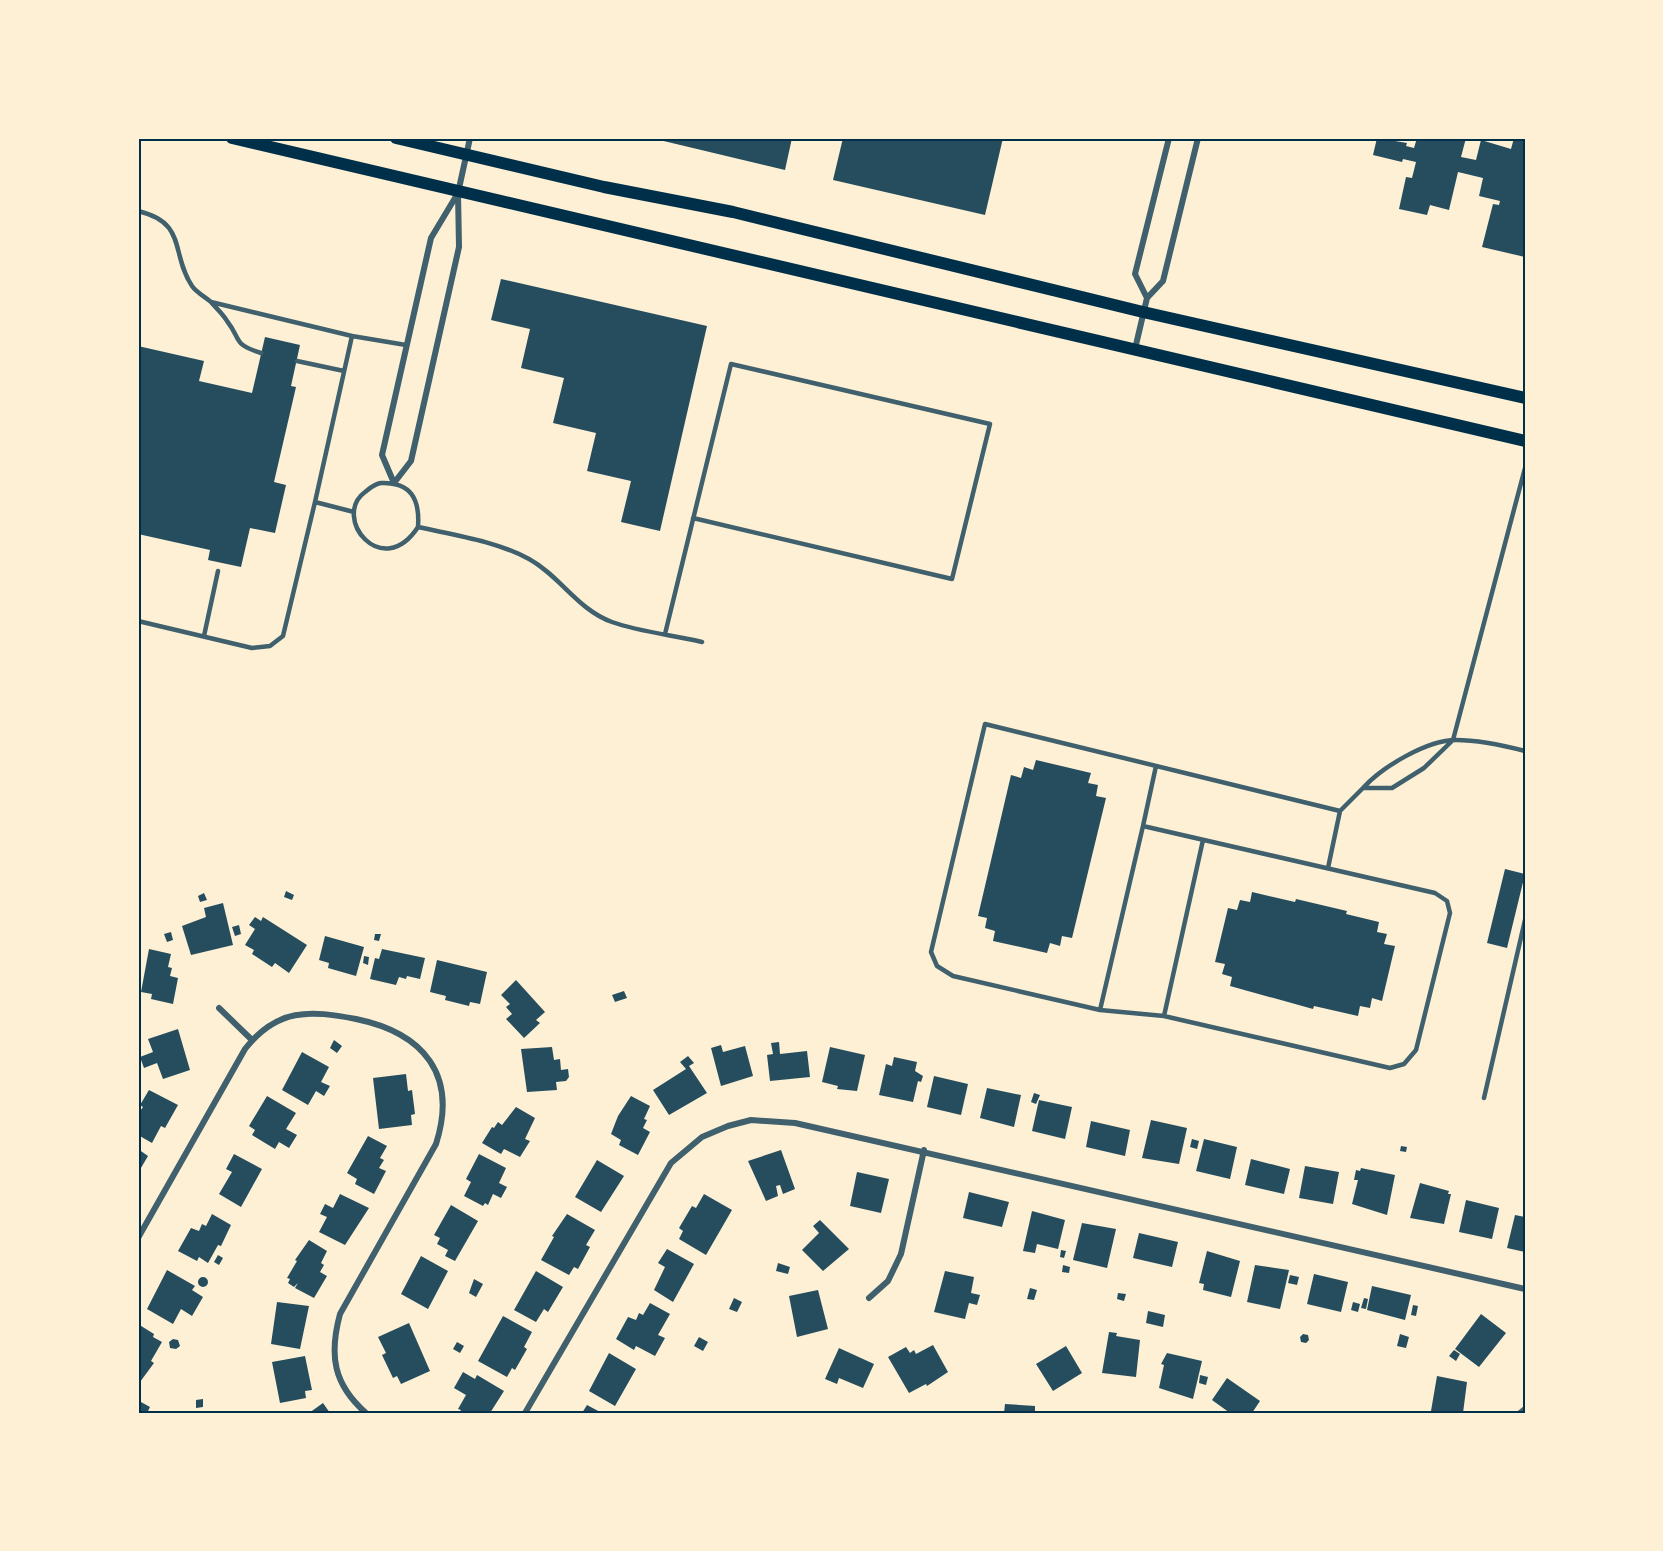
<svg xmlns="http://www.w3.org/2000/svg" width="1663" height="1551" viewBox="0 0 1663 1551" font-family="'IBM Plex Sans',sans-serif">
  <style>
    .building { fill: #264d5e }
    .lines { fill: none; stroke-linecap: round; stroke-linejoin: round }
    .service { stroke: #3f606c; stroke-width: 4.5 }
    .minor { stroke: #3f606c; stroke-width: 6 }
    .secondary { stroke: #003049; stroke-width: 12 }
    .neatline { fill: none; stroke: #003049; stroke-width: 2 }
  </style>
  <rect width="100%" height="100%" fill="#fdf0d5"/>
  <path class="building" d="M651 138H792L785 170Z
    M843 138H1003L985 215 833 180Z
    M1377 138 1407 143 1406 146 1414 148 1417 138H1466L1461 157 1476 160 1481 140 1511 149 1514 138H1525V257L1482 247 1493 204 1499 205 1500 201 1479 196 1483 178 1458 172 1449 210 1430 205 1427 215 1399 209 1406 177 1412 178 1416 162 1403 159 1402 162 1373 155Z
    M501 279 707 326 660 531 621 522 631 481 587 471 596 433 553 423 564 378 521 368 530 329 491 320Z
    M265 337 300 345 291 386 296 387 274 482 286 485 275 533 250 528 241 567 208 560 210 550 138 534V346L204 361 199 381 252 393Z
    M1036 760 1091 773 1088 783 1098 785 1096 796 1106 798 1072 938 1062 936 1060 946 1050 943 1047 953 993 941 995 931 985 928 987 918 978 916 1011 775 1021 778 1024 767 1033 770Z
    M1505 869 1525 874 1507 948 1487 943Z
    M286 891 294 895 292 900 284 897Z
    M1252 892 1295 902 1296 899 1347 911 1346 914 1379 922 1377 932 1387 934 1384 944 1395 946 1382 1001 1372 998 1370 1008 1360 1006 1358 1016 1314 1006 1313 1009 1230 986 1232 977 1222 974 1225 964 1215 962 1228 908 1237 910 1240 900 1250 902Z
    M204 893 207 900 200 902 198 896Z
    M223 903 233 945 191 955 182 926 206 917 204 908Z
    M255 917 261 921 263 917 307 945 289 973 275 963 272 967 252 954 254 950 245 945 255 929 249 925Z
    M239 925 241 934 235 936 232 927Z
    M171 932 173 940 167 942 164 934Z
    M375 934H381L379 941 374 940Z
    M325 936 364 947 356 976 328 968 329 963 319 960Z
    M149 949 171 954 168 967 172 968 170 976 178 978 173 1004 151 999 152 994 141 992Z
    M382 949 425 958 420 979 407 976 406 979 399 977 396 985 370 979 375 958 379 959Z
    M364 956 369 957 368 965 363 963Z
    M437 960 487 972 480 1004 470 1002 469 1006 445 1000 446 996 430 992Z
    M516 980 545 1012 536 1020 540 1023 524 1038 506 1019 512 1014 506 1007 510 1004 501 995Z
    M624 991 627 998 615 1002 612 995Z
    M178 1029 190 1070 163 1079 157 1063 144 1068 140 1057 153 1052 148 1039Z
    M334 1040 342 1046 337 1053 330 1048Z
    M779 1042 780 1054 807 1051 810 1077 770 1081 767 1055 773 1054 771 1043Z
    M721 1045 723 1052 745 1046 753 1076 721 1086 711 1048Z
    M552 1047 554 1060 560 1059 561 1070 568 1069 569 1077 566 1081 556 1082 557 1090 527 1092 521 1049Z
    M830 1047 865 1055 857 1091 837 1089 838 1086 822 1082Z
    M302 1052 329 1067 321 1082 330 1086 324 1096 316 1091 308 1105 282 1090Z
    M688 1056 694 1063 689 1066 707 1093 669 1115 653 1090 686 1069 680 1062Z
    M894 1057 917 1062 915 1071 923 1076 921 1082 918 1081 913 1102 879 1095 886 1064 892 1066Z
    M406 1074 408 1091 412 1090 415 1114 411 1115 412 1125 379 1129 373 1078Z
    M934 1076 968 1084 961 1115 927 1107Z
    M987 1088 1021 1095 1014 1127 980 1118Z
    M149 1090 178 1105 165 1128 161 1126 152 1143 138 1135V1114L143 1107 140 1105Z
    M1034 1093 1040 1095 1036 1104 1031 1102Z
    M267 1096 296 1113 286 1129 297 1135 289 1148 279 1142 275 1149 252 1135 255 1130 249 1126Z
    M631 1096 650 1106 644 1119 647 1120 643 1128 650 1132 638 1155 619 1145 621 1140 611 1134 618 1116Z
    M1039 1100 1072 1107 1065 1139 1032 1131Z
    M516 1107 535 1118 525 1139 530 1141 520 1157 504 1149 501 1154 482 1143 492 1127 494 1128 498 1122 502 1125Z
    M1151 1120 1187 1128 1179 1164 1142 1158Z
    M1091 1121 1130 1130 1125 1156 1086 1147Z
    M368 1136 387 1146 380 1158 384 1160 379 1168 386 1171 374 1194 355 1184 357 1179 347 1173Z
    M1192 1139 1199 1141 1197 1149 1190 1147Z
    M1204 1139 1237 1147 1230 1179 1196 1171Z
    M1401 1146 1407 1147 1406 1152 1400 1151Z
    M138 1149 148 1156 138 1173Z
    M781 1150 795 1189 783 1194 780 1185 776 1186 778 1196 766 1201 748 1161Z
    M234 1154 262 1169 241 1207 219 1194 232 1172 226 1169Z
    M479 1154 506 1168 499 1183 507 1187 501 1198 493 1194 488 1205 485 1203 483 1206 464 1196 471 1182 466 1179Z
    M1251 1159 1290 1169 1284 1194 1245 1185Z
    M597 1160 624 1176 601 1212 575 1197Z
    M1305 1166 1339 1172 1333 1204 1299 1198Z
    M1361 1168 1395 1175 1387 1215 1352 1204 1358 1180H1354L1356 1170 1360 1171Z
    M857 1172 889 1179 881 1213 850 1206Z
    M1420 1183 1449 1191 1448 1194H1451L1444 1224 1410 1218Z
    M969 1192 1009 1202 1002 1227 963 1218Z
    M340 1194 369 1208 345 1245 319 1232 327 1217 320 1214 325 1204 333 1208Z
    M704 1194 732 1210 706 1255 679 1239 683 1231 679 1228 692 1206 696 1208Z
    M1466 1200 1499 1208 1492 1239 1459 1232Z
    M451 1205 478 1221 455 1261 445 1256 448 1250 437 1244 440 1238 434 1235Z
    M1032 1211 1065 1220 1058 1249 1037 1244 1035 1253 1023 1251Z
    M212 1214 231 1225 221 1246 218 1245 208 1263 199 1257 197 1261 178 1251 191 1228 199 1231 202 1224 206 1226Z
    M567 1214 595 1230 586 1245 590 1247 578 1269 574 1267 569 1275 541 1260 554 1237 552 1236Z
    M1515 1215 1525 1217V1252L1507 1248Z
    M820 1220 849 1249 823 1271 802 1250 819 1233 813 1226Z
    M1082 1223 1116 1229 1107 1268 1073 1260Z
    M1139 1233 1178 1242 1172 1267 1133 1258Z
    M309 1240 327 1251 321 1263 324 1265 320 1272 327 1276 314 1298 295 1288 298 1283 294 1287 288 1283 290 1279 287 1278 297 1261 295 1260Z
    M667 1249 694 1264 673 1302 654 1290 665 1267 658 1263Z
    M1061 1250 1066 1251 1064 1258 1060 1257Z
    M1207 1251 1240 1261 1231 1297 1203 1290 1204 1284 1199 1283Z
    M218 1255 223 1258 219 1265 214 1262Z
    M421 1256 448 1271 428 1309 401 1294Z
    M778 1263 790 1267 788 1274 776 1271Z
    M1063 1265 1070 1267 1069 1273 1062 1272Z
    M1255 1265 1289 1270 1280 1309 1247 1302Z
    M167 1270 195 1286 192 1290 203 1297 192 1316 181 1309 173 1324 147 1309Z
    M536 1271 563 1287 548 1312 544 1309 536 1322 514 1310Z
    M945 1271 974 1277 971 1293 980 1295 977 1305 969 1303 965 1319 934 1312Z
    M1314 1274 1348 1282 1341 1312 1307 1304Z
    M1290 1275 1299 1277 1297 1285 1288 1283Z
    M198 1282a5 5 0 1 1 10 0a5 5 0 1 1-10 0Z
    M474 1279 483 1284 476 1297 469 1293Z
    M1372 1286 1411 1295 1405 1320 1367 1310Z
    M1030 1288 1037 1290 1034 1300 1027 1299Z
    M818 1290 828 1329 797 1337 789 1296Z
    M1118 1293 1126 1294 1124 1301 1117 1299Z
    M734 1298 742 1302 737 1312 729 1309Z
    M1364 1298 1368 1299 1366 1309 1361 1308Z
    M277 1302 309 1306 300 1349 271 1344Z
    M1353 1302 1360 1304 1358 1312 1351 1310Z
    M650 1303 670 1314 658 1335 665 1338 655 1356 636 1346 634 1350 616 1339 628 1317 636 1320 639 1313 643 1315Z
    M1413 1305 1418 1306 1416 1316 1411 1315Z
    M1148 1311 1165 1315 1163 1327 1146 1323Z
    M1481 1314 1506 1333 1479 1367 1455 1349Z
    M503 1316 532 1332 524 1347 527 1349 515 1370 512 1368 507 1377 478 1361Z
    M409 1323 430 1371 401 1384 397 1376 393 1378 382 1355 386 1353 378 1337Z
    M138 1324 154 1334 153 1337 162 1342 151 1361 154 1363 140 1382 138 1380Z
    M1109 1332 1117 1333 1116 1336 1140 1340 1136 1377 1102 1373Z
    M1303 1334 1308 1335 1309 1340 1306 1343 1301 1342 1300 1337Z
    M1400 1334 1409 1337 1406 1348 1397 1346Z
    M699 1337 708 1342 703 1351 694 1346Z
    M173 1339 178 1340 180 1346 176 1349 170 1348 169 1342Z
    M457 1342 464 1346 460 1353 453 1349Z
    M933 1345 948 1372 927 1386 926 1384 909 1393 888 1357 906 1347 910 1353 914 1350 916 1354Z
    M1066 1346 1082 1373 1053 1391 1036 1364Z
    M839 1348 874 1364 863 1388 839 1378 837 1384 825 1379Z
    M1454 1350 1460 1354 1456 1361 1449 1356Z
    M609 1353 636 1369 615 1406 589 1391Z
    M1167 1353 1202 1361 1193 1399 1159 1388 1164 1365 1161 1364Z
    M305 1356 312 1390 305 1391 306 1398 280 1403 272 1362Z
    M463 1372 475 1379 477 1375 504 1391 490 1413H459L461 1410 458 1409 466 1395 454 1388Z
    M1200 1375 1208 1377 1206 1385 1199 1383Z
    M1437 1376 1467 1382 1463 1413 1431 1411Z
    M1227 1378 1260 1401 1252 1413H1230L1212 1400Z
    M203 1399V1407L196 1408V1400Z
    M141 1402 150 1407 147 1413 138 1411Z
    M323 1403 330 1413H309Z
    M1005 1404 1035 1406V1413H1004Z
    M587 1405 602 1413H582Z"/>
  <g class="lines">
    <path class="service" d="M138 211C188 223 170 253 192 286 196 292 205 297 211 302L352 336
      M211 302C216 308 223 314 227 321 242 340 232 344 261 353
      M297 361 344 371
      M1525 468 1453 740 1424 768 1392 788H1363C1382 767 1427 740 1456 740 1480 740 1502 745 1525 751
      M354 512 315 502 352 336 406 345
      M418 527C420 499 411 482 381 483 374 484 370 488 365 492 331 517 382 582 418 527 454 535 496 541 529 559 560 576 578 610 612 622 640 632 673 635 702 642
      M138 621 252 648 270 646 283 636 315 502
      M665 634 731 364 990 424 952 579 693 518
      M204 636 218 571
      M1143 826 1156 766
      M1328 868 1340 811
      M1100 1010 1143 826 1435 893 1447 901 1450 913 1416 1050 1404 1064 1390 1068 1164 1016 1100 1010 953 976 937 966 931 952 985 724 1340 811 1363 788
      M1164 1016 1203 840
      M1484 1098 1525 920"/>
    <path class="minor" d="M458 193 459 247 411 461 394 483 382 455 431 238 458 193 470 138
      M1147 298 1135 274 1169 138
      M1135 349 1147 298 1163 281 1198 138
      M219 1008 252 1040
      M138 1238 245 1049C277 1008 310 1010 356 1019 424 1033 458 1075 436 1144L340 1314C329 1355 333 1384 366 1413
      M869 1298 888 1281 901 1254 924 1150
      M525 1413 671 1163 702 1137 728 1126 751 1120 795 1123 1525 1289
      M1520 1413 1525 1409"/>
    <path class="secondary" d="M232 138 1525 441
      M396 138 604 187 733 212 1143 312 1525 398"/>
  </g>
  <rect width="1663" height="1551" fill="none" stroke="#fdf0d5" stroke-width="279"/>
  <rect x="140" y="140" width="1384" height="1272" class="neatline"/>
</svg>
